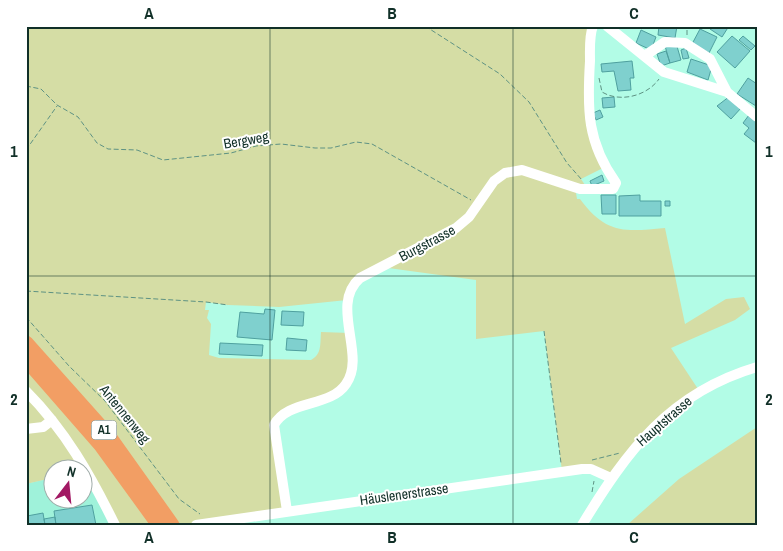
<svg xmlns="http://www.w3.org/2000/svg" width="783" height="551" viewBox="0 0 783 551" font-family="'Archivo Narrow',sans-serif">
  <style>
    .built { fill: #9ff2da }
    .green { fill: #d5dda5 }
    .building { fill: #7fd0ce; stroke: #4fa09f }
    .lines { fill: none; stroke-linecap: round; stroke-linejoin: round }
    .path { stroke: #5e9283; stroke-width: 1; stroke-dasharray: 5 2.5; stroke-linecap: butt }
    .minor { stroke: #fff; stroke-width: 10 }
    .highway { stroke: #f29e64; stroke-width: 15 }
    .grid { fill: none; stroke: #113028; stroke-width: 1; stroke-opacity: 0.55 }
    .labels { text-anchor: middle; stroke-width: 4; stroke-linejoin: round; paint-order: stroke }
    .shield { fill: #fff; stroke: #586e68; stroke-width: 1 }
    .shield-label { font-size: 12px; font-weight: bold; fill: #113028 }
    .street-label { font-size: 14px; fill: #113028; stroke: #fff }
    .neatline { fill: none; stroke: #113028; stroke-width: 2 }
    .grid-label { font-size: 16px; text-anchor: middle; font-weight: bold; fill: #113028 }
  </style>
  <rect width="100%" height="100%" fill="#b2fce6"/>
  <path class="built" d="M83 472 115 525H26V484L52 478V498H82Z"/>
  <path class="green" d="M26 26H593L588 98 605 167 581 179 589 191 576 193 577 199H580C606 234 624 232 665 228L685 324 726 299 744 297 750 309 735 320 671 348 700 392 676 407 611 478 604 474 562 471 544 331 476 339V280L381 267 360 278 347 300 279 307 228 305 206 302 205 310H209L207 318 211 324 209 355 219 358 311 360C322 354 320 344 321 332L350 333 352 368 345 386 278 418 287 511 207 525H115L82 468H52V478L26 484Z
    M757 427V525H627L679 479Z"/>
  <path class="building" d="M659 26H677L675 38 658 35Z
    M711 26H729L722 37 710 29Z
    M700 29 717 37 709 53 692 44Z
    M641 30 656 37 651 50 636 43Z
    M732 36 750 51 735 68 717 52Z
    M743 36 755 46 751 50 739 40Z
    M676 43 681 60 670 63 665 46Z
    M686 48 689 58 683 59 681 50Z
    M666 51 670 63 661 66 657 54Z
    M691 59 712 66 708 80 687 72Z
    M632 61 634 78H630L631 90 618 91 614 71 602 72 601 64Z
    M748 78 757 84 756 106 737 94Z
    M730 96 742 107 731 119 717 106Z
    M614 97 615 107 603 108 602 98Z
    M600 110 603 117 596 120 593 113Z
    M749 115 757 121 756 143 744 134 749 128 743 123Z
    M602 175 604 181 592 186 590 181Z
    M601 195H616V214H602Z
    M640 195V201H661V216H619V196Z
    M665 201H670V206H665Z
    M265 309 275 310 272 340 237 337 240 312 264 314Z
    M282 311 304 312 303 326 281 325Z
    M287 338 307 340 306 351 286 350Z
    M220 343 263 345 262 356 219 354Z
    M92 505 96 525H56L54 511Z
    M43 513 45 525H28L27 516Z
    M55 517 56 525H45L44 519Z"/>
  <g class="lines">
    <path class="path" d="M425 26 500 74 529 102 567 163 582 180
      M687 35V26
      M599 78 602 92C620 103 647 96 659 79
      M26 86 41 89 57 105 78 117 97 143 108 149 137 150 163 160 231 153 256 146 281 144 315 148H331L356 142 372 144 471 200
      M26 150 57 106
      M26 291 206 302 228 305
      M26 317 69 366 105 401 179 499 200 514
      M544 331 561 463
      M592 460 620 453
      M592 492 594 481"/>
    <path class="minor" d="M607 26 664 72 727 92 757 117
      M646 55 665 42 685 43 710 59 727 92
      M26 391C65 430 91 476 115 525
      M26 429 43 427 52 420
      M287 511 274 425C288 399 330 408 346 384 367 355 329 305 360 278L456 228 469 217 494 181 505 173 522 170 580 189H613L616 183C587 142 587 110 590 61 590 50 589 36 593 26
      M196 525 582 469H591L611 478
      M582 525C627 451 669 393 757 367"/>
    <path class="highway" d="M26 343 108 435 172 525
      M26 359 101 445 159 525"/>
  </g>
  <path class="grid" d="M270 26V525M513 26V525M26 276H757"/>
  <g class="labels">
    <rect class="shield" x="91.5" y="420.5" width="25" height="19" rx="4"/>
    <g class="shield-label">
      <text x="104" y="434">A1</text>
    </g>
    <g class="street-label">
      <text transform="translate(246 140) rotate(-10)" y="5">Bergweg</text>
      <text transform="translate(427 243) rotate(-28)" y="5">Burgstrasse</text>
      <text transform="translate(125 414) rotate(51)" y="5">Antennenweg</text>
      <text transform="translate(664 421) rotate(-41)" y="5">Hauptstrasse</text>
      <text transform="translate(404 494) rotate(-8)" y="5">Häuslenerstrasse</text>
    </g>
  </g>
  <rect width="783" height="551" fill="none" stroke="#ffffff" stroke-width="55"/>
  <g transform="translate(68 484) rotate(16)"><circle r="24" fill="#ffffff" stroke="#a0aca9"/>
  <path d="M0-4L9 19L0 12L-9 19Z" fill="#a21863"/>
  <text y="-8" font-size="14" font-weight="bold" text-anchor="middle" fill="#113028">N</text>
  </g>
  <rect x="28" y="28" width="728" height="496" class="neatline"/>
  <g class="grid-label">
    <text x="149" y="19">A</text>
    <text x="392" y="19">B</text>
    <text x="634" y="19">C</text>
    <text x="14" y="157">1</text>
    <text x="769" y="157">1</text>
    <text x="14" y="405">2</text>
    <text x="769" y="405">2</text>
    <text x="149" y="543">A</text>
    <text x="392" y="543">B</text>
    <text x="634" y="543">C</text>
  </g>
</svg>
